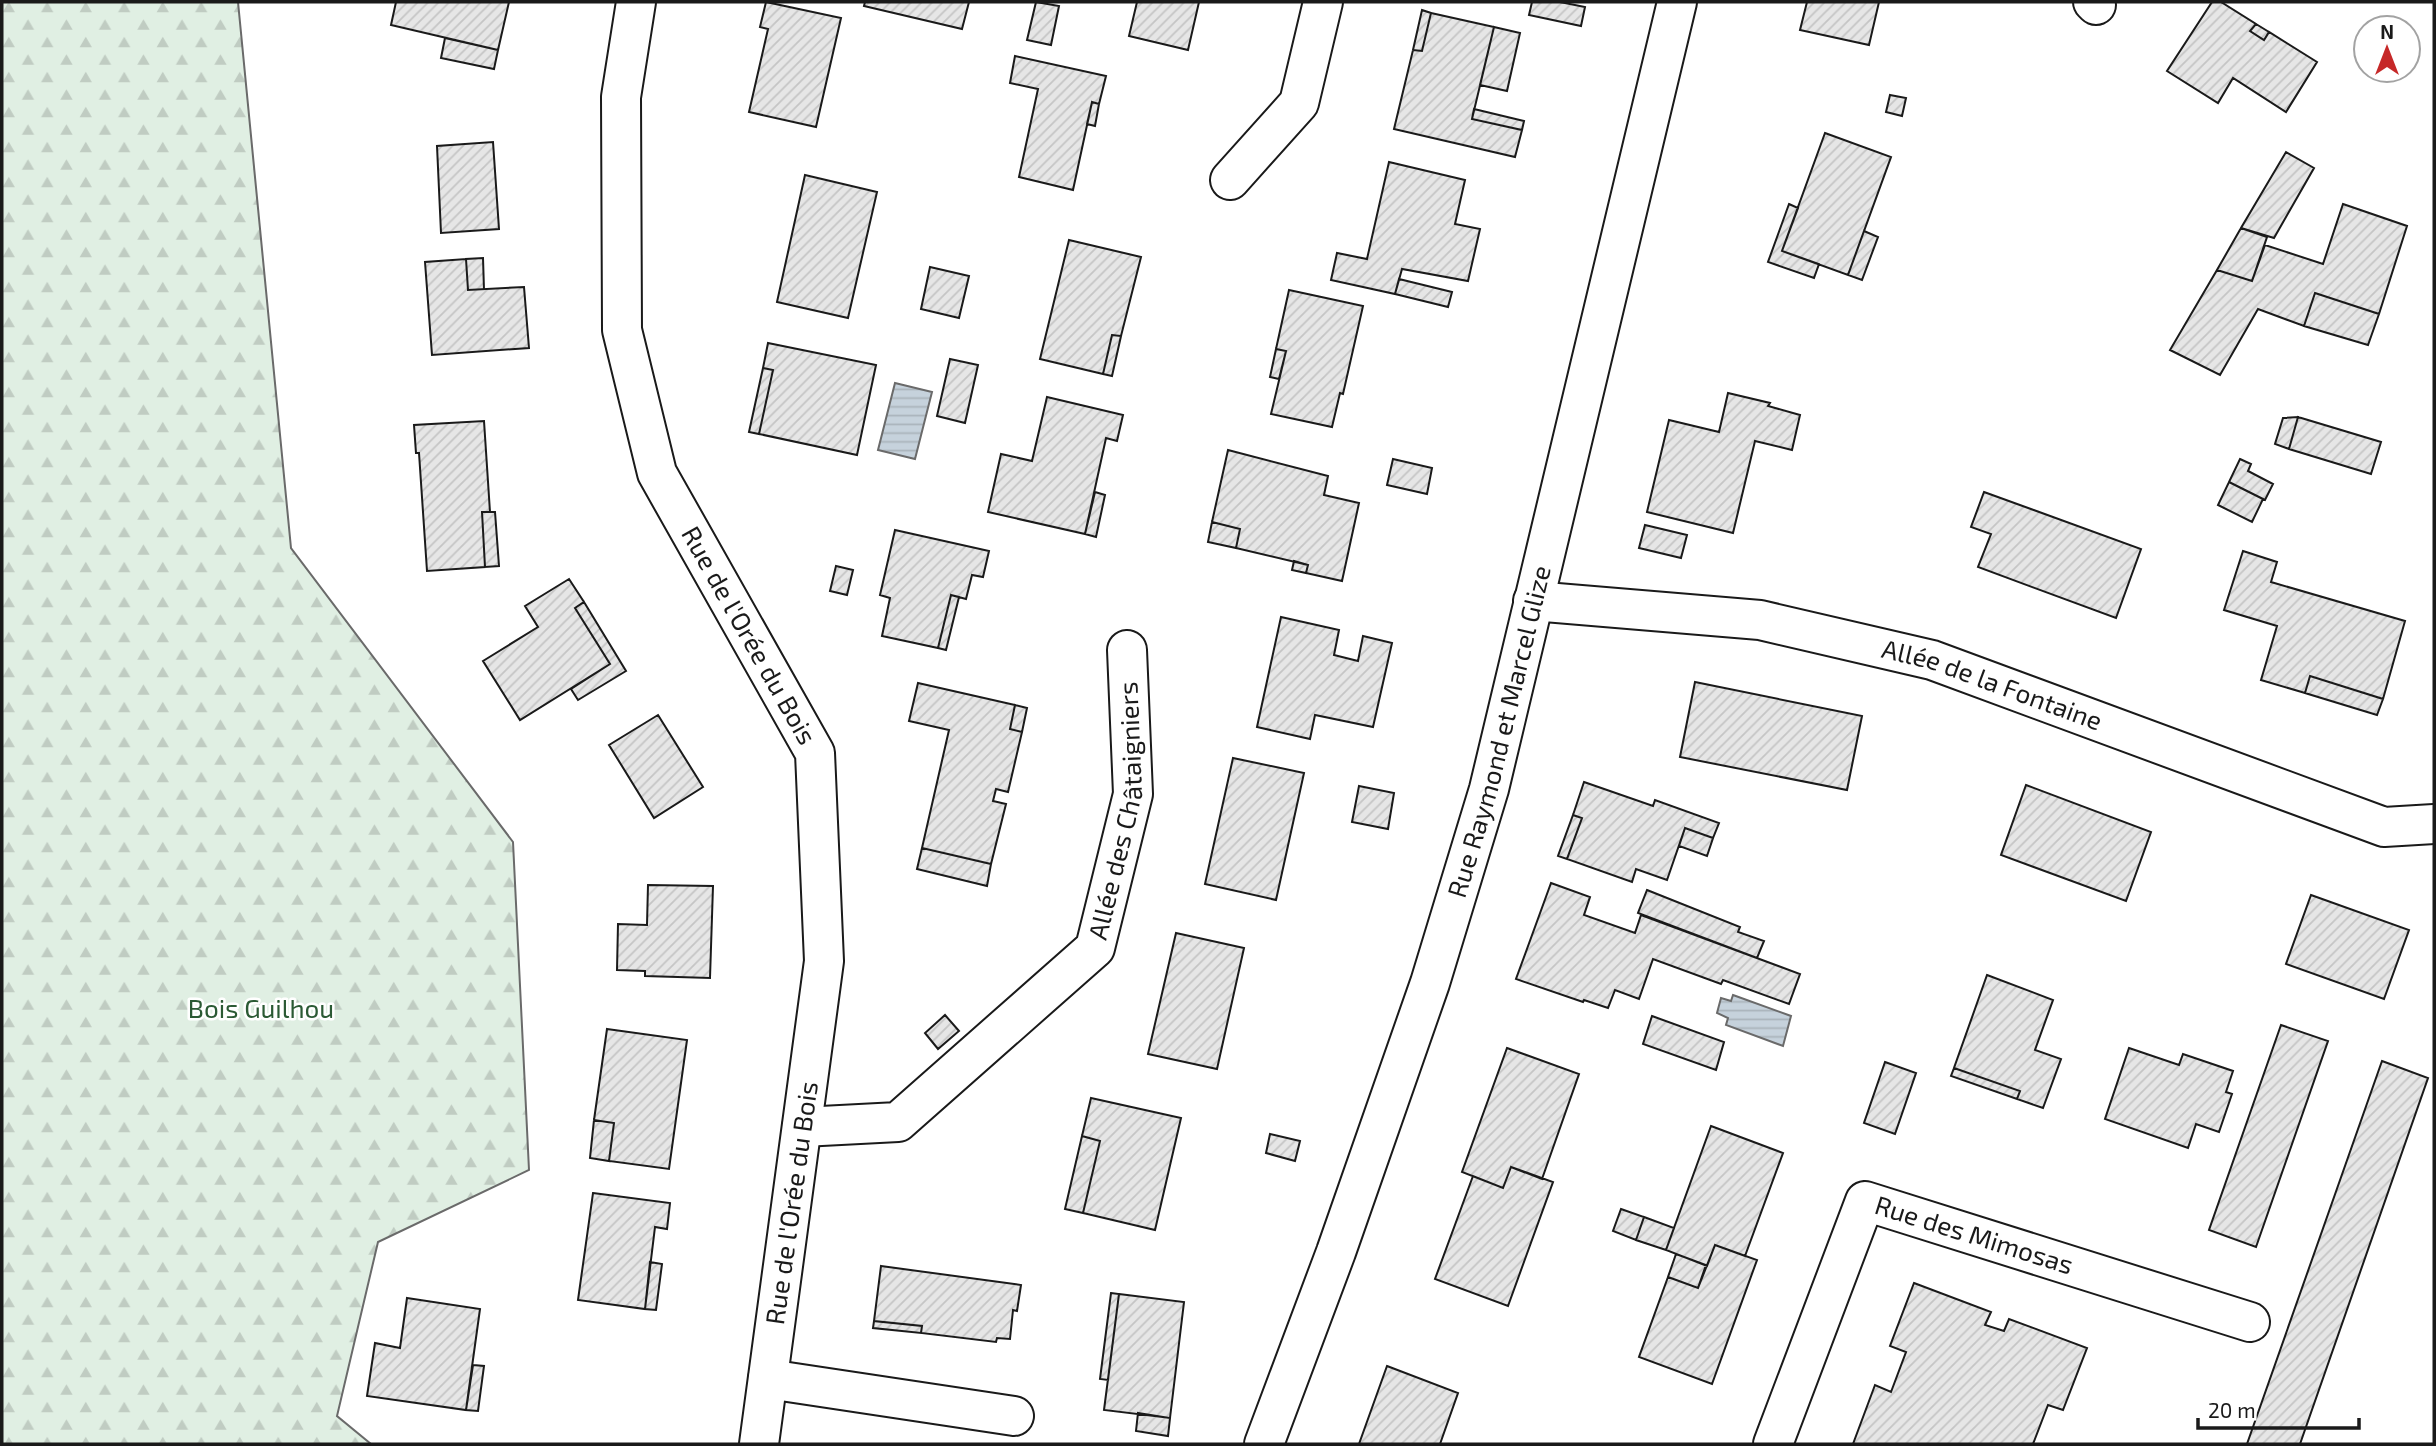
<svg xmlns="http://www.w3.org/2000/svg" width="2436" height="1446" viewBox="0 0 2436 1446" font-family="'Exo 2',sans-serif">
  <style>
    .forest { fill: url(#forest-firs); stroke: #6a6a6a; stroke-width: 2 }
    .water { fill: url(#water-rules); stroke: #6a6a6a; stroke-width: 2 }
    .building { fill: url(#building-hatch); stroke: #1a1a1a; stroke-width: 2 }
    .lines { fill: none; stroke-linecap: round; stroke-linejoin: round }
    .minor-casing { stroke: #1a1a1a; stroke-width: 42 }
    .minor { stroke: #fff; stroke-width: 38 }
    .labels { text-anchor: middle; stroke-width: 5; stroke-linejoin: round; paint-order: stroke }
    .street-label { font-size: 26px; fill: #1a1a1a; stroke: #fff }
    .park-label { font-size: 26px; fill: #2b5a34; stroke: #fff }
  </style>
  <defs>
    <pattern id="forest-firs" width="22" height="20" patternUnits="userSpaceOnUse" patternTransform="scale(1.75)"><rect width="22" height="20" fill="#e0efe3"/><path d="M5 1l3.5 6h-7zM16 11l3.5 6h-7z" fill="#c0ccc2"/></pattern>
    <pattern id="water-rules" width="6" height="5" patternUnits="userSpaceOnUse" patternTransform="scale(1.75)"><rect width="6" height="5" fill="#c6d2dc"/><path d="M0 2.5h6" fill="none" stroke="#aab4bc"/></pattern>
    <pattern id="building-hatch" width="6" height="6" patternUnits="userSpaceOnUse" patternTransform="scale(1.75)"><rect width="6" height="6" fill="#e6e6e6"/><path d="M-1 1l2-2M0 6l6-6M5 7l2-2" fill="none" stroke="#c5c5c5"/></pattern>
  </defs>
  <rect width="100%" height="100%" fill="#fff"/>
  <path class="forest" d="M2 2H238L291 548 513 842 529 1170 378 1242 337 1416 371 1444H2Z"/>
  <path class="water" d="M895 383 932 392 915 459 878 450Z
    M1733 995 1791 1016 1783 1046 1726 1025 1728 1018 1717 1013 1721 998 1731 1001Z"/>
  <path class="building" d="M396 2H509L498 50 391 25Z
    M766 2 841 18 816 127 749 112 768 29 760 27Z
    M865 2H969L962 29 864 6Z
    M1036 2 1059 6 1051 45 1027 40Z
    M1137 2H1199L1188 50 1129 36Z
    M1532 2H1560L1585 7 1581 26 1529 15Z
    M1807 2H1879L1869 45 1800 30Z
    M2212 2H2221L2256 24 2250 31 2264 40 2269 32 2317 62 2286 112 2233 78 2218 103 2167 71Z
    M1422 10 1431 13 1422 51 1413 50Z
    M1431 13 1494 27 1472 119 1522 130 1515 157 1394 129 1413 50 1422 51Z
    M2256 24 2269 32 2264 40 2250 31Z
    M1494 27 1520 33 1507 91 1480 85Z
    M445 38 498 50 494 69 441 58Z
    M1015 56 1106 76 1099 104 1092 102 1073 190 1019 177 1038 89 1010 83Z
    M1890 95 1906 98 1902 116 1886 112Z
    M1092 102 1099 104 1095 126 1087 124Z
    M1474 109 1524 121 1522 130 1472 119Z
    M1825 133 1891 157 1848 275 1782 251Z
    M493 142 499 229 441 233 437 146Z
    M2286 152 2314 168 2274 238 2241 228Z
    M1389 162 1465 180 1455 224 1480 229 1468 281 1402 269 1395 294 1331 280 1337 253 1367 259Z
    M805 175 877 192 848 318 777 302Z
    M1789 204 1798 208 1782 251 1819 264 1814 278 1768 262Z
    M2343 204 2407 226 2379 314 2315 293 2304 326 2258 309 2220 375 2170 350 2217 270 2252 281 2265 245 2323 264Z
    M2241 228 2267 237 2252 281 2217 270Z
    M1864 231 1878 237 1862 280 1848 275Z
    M1069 240 1141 257 1121 336 1112 335 1103 374 1040 359Z
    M483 258 484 290H468L466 259Z
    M466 259 468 290 524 287 529 348 432 355 425 262Z
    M930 267 969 276 959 318 921 309Z
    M1399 279 1452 292 1448 307 1395 294Z
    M1289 290 1363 306 1343 394 1340 393 1332 427 1271 414 1286 351 1276 349Z
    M2315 293 2379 314 2368 345 2304 326Z
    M1112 335 1121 336 1112 376 1103 374Z
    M768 343 876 365 857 455 759 434 773 370 763 368Z
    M1276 349 1286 351 1279 379 1270 377Z
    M950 359 978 365 965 423 937 416Z
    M763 368 773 370 759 434 749 432Z
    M1728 393 1770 403 1768 406 1800 415 1792 450 1755 441 1733 533 1647 512 1669 420 1719 432Z
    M1047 397 1123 415 1117 441 1106 438 1085 534 988 512 1001 454 1032 461Z
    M2298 417 2381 442 2371 474 2289 449Z
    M2298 417 2289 449 2275 444 2283 418Z
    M484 421 490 512H482L485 567 427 571 419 453H416L414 425Z
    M1228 450 1328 476 1324 495 1359 503 1342 581 1306 573 1308 565 1236 548 1240 529 1212 522Z
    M1393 459 1432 468 1427 494 1387 485Z
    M2240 459 2251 464 2248 471 2273 484 2265 500 2229 482Z
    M2229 482 2263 499 2252 522 2218 505Z
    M1095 492 1105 495 1096 537 1085 534Z
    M1984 492 2141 549 2116 618 1978 567 1991 534 1971 527Z
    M482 512H495L499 566 485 567Z
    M1212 522 1240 529 1236 548 1208 542Z
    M1645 525 1687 535 1681 558 1639 548Z
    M895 530 989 551 983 577 972 575 966 599 951 595 938 648 882 636 890 598 880 595Z
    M2243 551 2277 562 2271 582 2405 621 2383 699 2310 676 2305 693 2261 680 2277 626 2224 610Z
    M1294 561 1308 565 1306 573 1292 570Z
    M836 566 853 570 847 595 830 591Z
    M569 579 584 602 575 608 610 664 520 720 483 661 538 627 525 606Z
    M951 595 959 597 946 650 938 648Z
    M584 602 626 671 578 700 571 689 610 664 575 608Z
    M1281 617 1339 630 1334 655 1358 661 1363 636 1392 643 1373 727 1315 715 1310 739 1257 727Z
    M2310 676 2383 699 2377 715 2305 693Z
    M1695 682 1862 716 1847 790 1680 757Z
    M918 683 1015 705 1010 729 1022 732 1008 792 996 789 993 801 1006 804 991 864 922 848 949 730 909 721Z
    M1015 705 1027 708 1022 732 1010 729Z
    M658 715 703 787 654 818 609 745Z
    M1233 758 1304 773 1276 900 1205 884Z
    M1584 782 1653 806 1655 800 1719 823 1713 838 1685 828 1667 880 1636 869 1632 882 1567 859 1582 818 1573 815Z
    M2026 785 2151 832 2126 901 2001 855Z
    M1359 786 1394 793 1388 829 1352 822Z
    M1573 815 1582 818 1567 859 1558 856Z
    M1685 828 1713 838 1707 856 1679 846Z
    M922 848 991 864 987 886 917 869Z
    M1551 883 1590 897 1584 915 1635 933 1641 915 1800 974 1789 1004 1723 980 1721 984 1653 959 1639 999 1615 990 1608 1008 1584 1000 1583 1002 1516 979Z
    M648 885 713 886 710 978 645 976V971L617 970 618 924 647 925Z
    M1647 890 1740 927 1738 932 1764 941 1757 958 1638 913Z
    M2311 895 2409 930 2384 999 2286 964Z
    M1176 933 1244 948 1217 1069 1148 1054Z
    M1987 975 2053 1000 2035 1050 2061 1059 2043 1108 2017 1099 2020 1091 1954 1068Z
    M945 1015 959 1031 938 1049 925 1033Z
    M1652 1016 1724 1042 1716 1070 1643 1044Z
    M2281 1025 2328 1041 2256 1247 2209 1230Z
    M607 1029 687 1040 669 1169 609 1161 614 1123 594 1120Z
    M1507 1048 1579 1074 1542 1179 1511 1167 1503 1188 1462 1172Z
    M2129 1048 2179 1065 2183 1054 2233 1071 2226 1092 2232 1094 2219 1132 2196 1124 2188 1148 2105 1119Z
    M2382 1061 2428 1078 2300 1444H2247Z
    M1885 1062 1916 1073 1895 1134 1864 1123Z
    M1954 1068 2020 1091 2017 1099 1951 1076Z
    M1091 1098 1181 1118 1155 1230 1083 1213 1100 1141 1082 1136Z
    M594 1120 614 1123 609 1161 590 1158Z
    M1711 1126 1783 1153 1745 1256 1715 1245 1707 1266 1666 1250Z
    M1270 1134 1300 1141 1295 1161 1266 1153Z
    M1082 1136 1100 1141 1083 1213 1065 1209Z
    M1511 1167 1553 1182 1508 1306 1435 1279 1473 1176 1503 1188Z
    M593 1193 670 1203 667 1229 655 1227 645 1309 578 1300Z
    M1621 1209 1644 1217 1636 1240 1613 1231Z
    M1644 1217 1674 1228 1666 1250 1636 1240Z
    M1715 1245 1757 1260 1712 1384 1639 1357 1668 1277 1698 1288Z
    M1676 1254 1706 1265 1698 1288 1668 1277Z
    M650 1262 662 1264 656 1310 645 1309Z
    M881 1266 1021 1285 1017 1311 1013 1310 1010 1339 997 1338 996 1342 921 1333 922 1326 874 1321Z
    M1914 1283 1991 1312 1985 1325 2004 1331 2009 1319 2087 1348 2063 1410 2048 1405 2033 1444H1853L1875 1385 1891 1392 1906 1352 1890 1346Z
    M1111 1293 1119 1294 1108 1380 1100 1379Z
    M1119 1294 1184 1302 1170 1418 1104 1410Z
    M407 1298 480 1309 466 1410 367 1396 375 1343 400 1348Z
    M874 1321 922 1326 921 1333 873 1328Z
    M473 1365 484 1366 478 1411 466 1410Z
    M1387 1366 1458 1393 1440 1444H1359Z
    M1138 1413 1170 1418 1168 1436 1136 1431Z"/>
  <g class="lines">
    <defs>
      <g id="minor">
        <path id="s1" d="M636 2 621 97 622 330 657 473 815 753 824 961 759 1444"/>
        <path d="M2093 2 2096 5"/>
        <path d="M1230 180 1299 103 1323 2"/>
        <path id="s2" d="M1533 601 1760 620 1932 660 2384 827 2434 824"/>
        <path id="s3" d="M802 1127 898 1122 1095 948 1133 794 1127 650"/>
        <path d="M768 1379 1014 1416"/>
        <path id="s4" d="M1264 1444 1336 1252 1430 983 1489 789 1677 2"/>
        <path id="s5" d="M1773 1444 1865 1201 2250 1322"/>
      </g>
    </defs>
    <use href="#minor" class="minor-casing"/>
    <use href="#minor" class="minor"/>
  </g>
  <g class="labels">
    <g class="street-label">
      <text dy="9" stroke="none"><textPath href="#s1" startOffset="663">Rue de l'Orée du Bois</textPath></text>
      <text dy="9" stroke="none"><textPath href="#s2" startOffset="469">Allée de la Fontaine</textPath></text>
      <text dy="9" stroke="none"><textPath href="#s4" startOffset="751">Rue Raymond et Marcel Glize</textPath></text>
      <text dy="9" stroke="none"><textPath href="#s3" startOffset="499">Allée des Châtaigniers</textPath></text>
      <text transform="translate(792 1203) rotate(-82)" y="9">Rue de l'Orée du Bois</text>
      <text dy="9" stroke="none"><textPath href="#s5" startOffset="374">Rue des Mimosas</textPath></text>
    </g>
    <g class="park-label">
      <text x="261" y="1018">Bois Guilhou</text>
    </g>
  </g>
  <rect width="2436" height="1446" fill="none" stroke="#1a1a1a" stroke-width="7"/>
  <g transform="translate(2387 49)"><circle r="33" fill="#ffffff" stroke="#a3a3a3" stroke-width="2"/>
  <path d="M0-5L12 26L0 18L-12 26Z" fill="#c62828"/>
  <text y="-10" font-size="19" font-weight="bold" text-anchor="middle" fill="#1a1a1a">N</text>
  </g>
  <path d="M2198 1418v10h161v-10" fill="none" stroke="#1a1a1a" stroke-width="3.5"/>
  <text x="2208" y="1418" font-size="21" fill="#1a1a1a" stroke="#ffffff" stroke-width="5" paint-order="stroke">20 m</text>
</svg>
